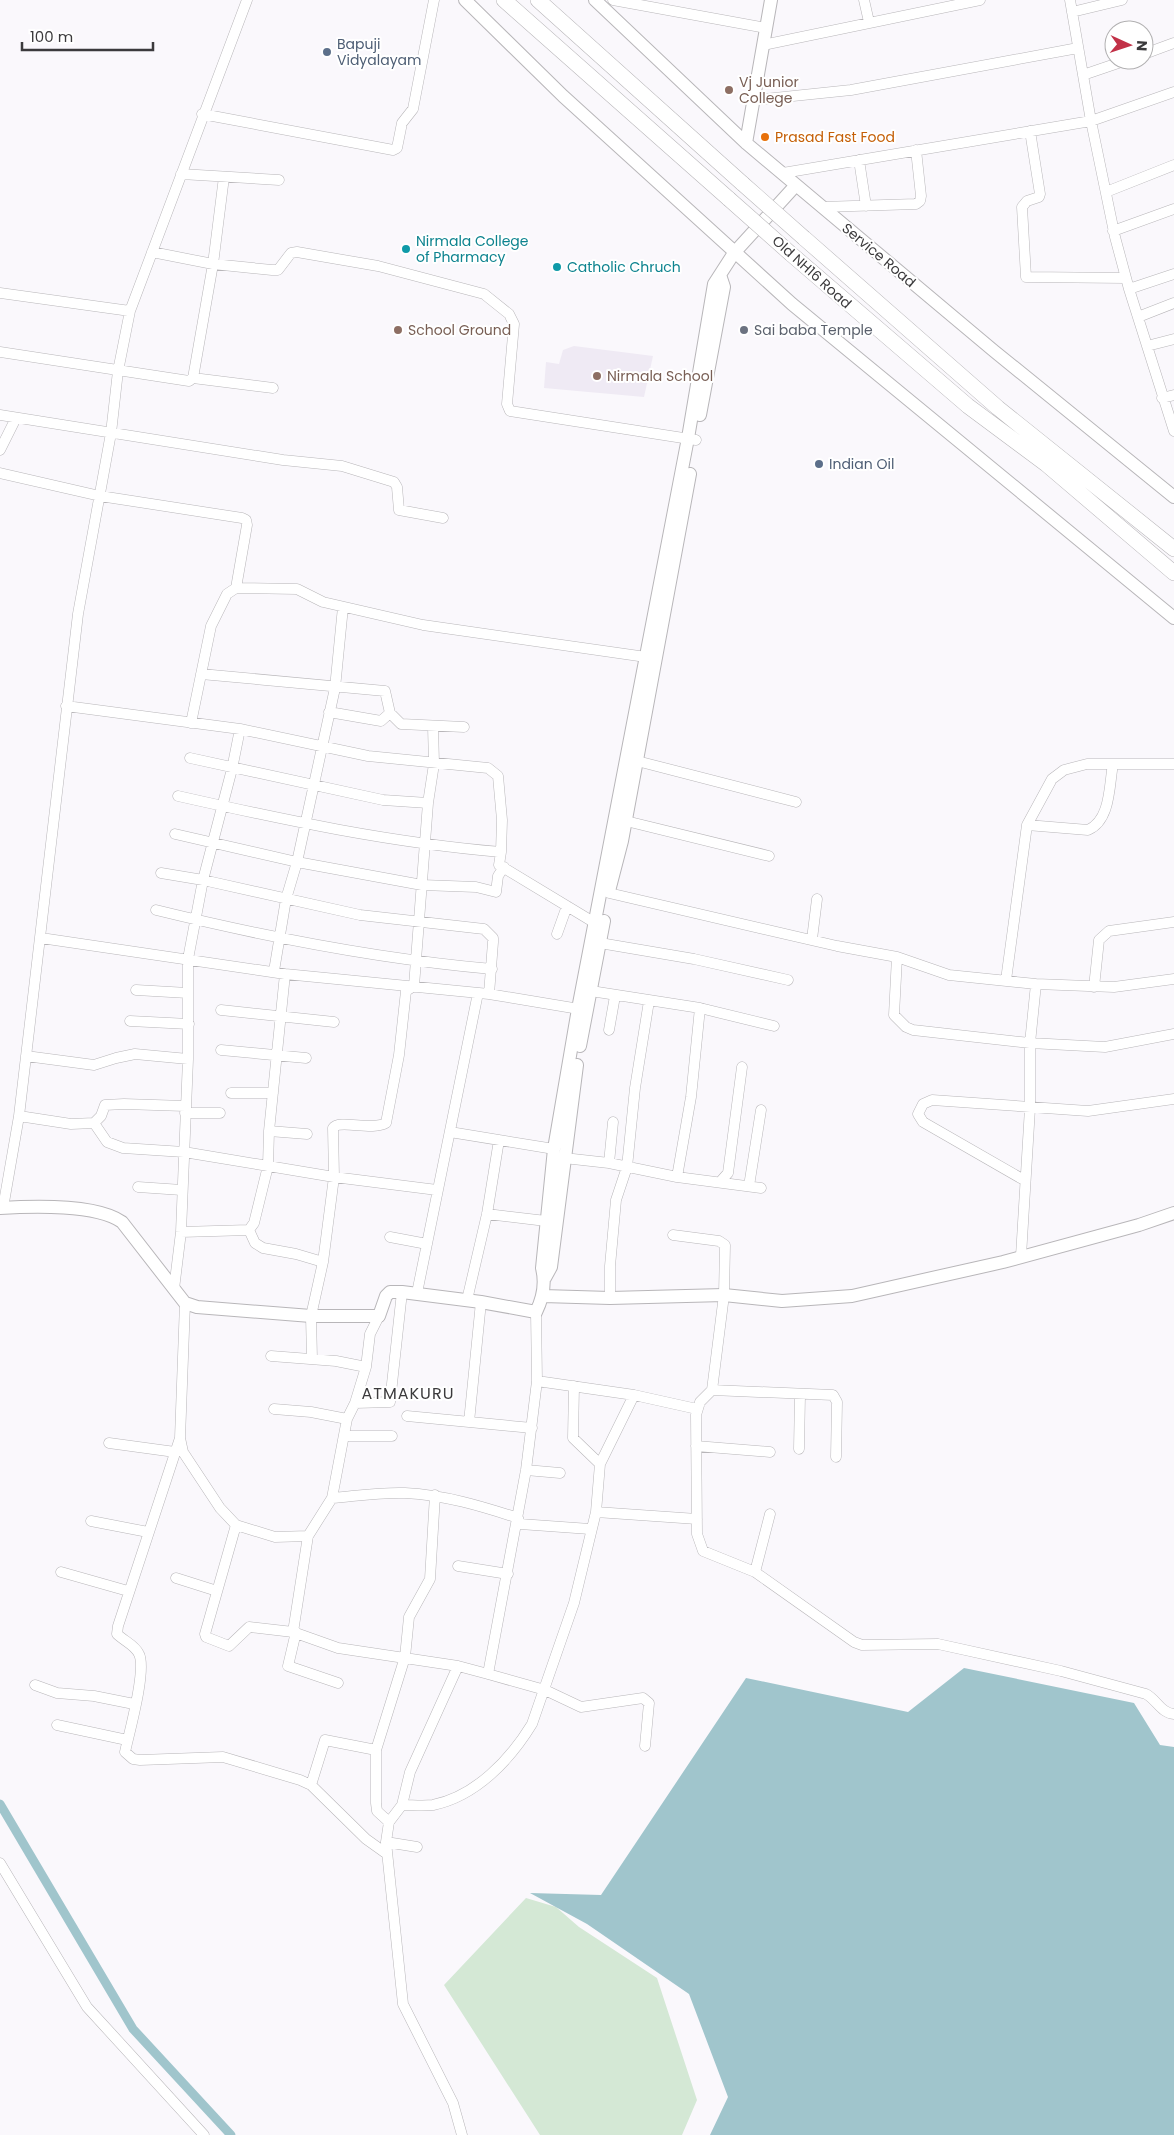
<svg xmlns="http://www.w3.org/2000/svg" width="1174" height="2135" viewBox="0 0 1174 2135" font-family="Poppins,sans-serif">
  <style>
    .built { fill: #efeaf4 }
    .green { fill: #d4e8d5 }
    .water { fill: #a0c5cc }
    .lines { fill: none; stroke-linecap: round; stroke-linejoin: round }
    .canal { stroke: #a0c5cc; stroke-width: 9 }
    .minor-casing { stroke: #b8b6b9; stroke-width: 11 }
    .tertiary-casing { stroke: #b8b6b9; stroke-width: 14 }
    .primary-casing { stroke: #b8b6b9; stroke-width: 16 }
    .minor { stroke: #fff; stroke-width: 10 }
    .tertiary { stroke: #fff; stroke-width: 12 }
    .primary { stroke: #fff; stroke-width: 15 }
    .primary-bridge-casing { stroke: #b8b6b9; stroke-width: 16; stroke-linecap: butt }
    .primary-bridge { stroke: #fff; stroke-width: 15 }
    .service-dot { fill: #5c6f8a; stroke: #fff; stroke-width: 2 }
    .education-dot { fill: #8d6e63; stroke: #fff; stroke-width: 2 }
    .food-dot { fill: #e8710a; stroke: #fff; stroke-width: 2 }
    .culture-dot { fill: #0f9aa8; stroke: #fff; stroke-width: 2 }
    .worship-dot { fill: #6b7280; stroke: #fff; stroke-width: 2 }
    .labels { text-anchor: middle; stroke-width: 4; stroke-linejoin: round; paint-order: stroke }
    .service-label { font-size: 14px; fill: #4e5e75; stroke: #fff; text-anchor: start }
    .education-label { font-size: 14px; fill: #785e54; stroke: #fff; text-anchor: start }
    .food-label { font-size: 14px; fill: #c56008; stroke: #fff; text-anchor: start }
    .culture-label { font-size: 14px; fill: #0d838f; stroke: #fff; text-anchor: start }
    .street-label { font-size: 14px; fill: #3b3a3c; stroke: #fff }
    .worship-label { font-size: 14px; fill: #5b616d; stroke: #fff; text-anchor: start }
    .quarter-label { font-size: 16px; letter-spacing: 1px; fill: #3b3a3c; stroke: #fff }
  </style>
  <rect width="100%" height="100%" fill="#faf8fc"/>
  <path class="built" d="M574 346 653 356 644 397 544 388 546 362 559 364 563 350Z"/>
  <path class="green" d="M526 1898 556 1907 579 1927 657 1978 697 2100 682 2135H540L444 1985Z"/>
  <path class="water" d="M964 1668 1134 1703 1160 1745 1174 1747V2135H710L728 2097 689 1994 587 1924 530 1893 601 1895 746 1678 908 1712Z"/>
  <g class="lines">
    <path class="canal" d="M0 1804 133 2029 231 2135"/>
    <defs>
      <path id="minor" d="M613 0 766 28
        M864 0 869 22
        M1070 0 1091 121 1115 237 1129 289 1174 431
        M1072 12 1122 0
        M763 45 980 0
        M1144 54 1174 43
        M1083 75 1127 60
        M754 100 851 90 1078 48
        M202 114 393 150 397 148 402 123 413 109 434 0
        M1030 131 1040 194 1039 197 1027 201 1022 207 1026 277 1126 278
        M859 160 866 206
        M783 173 1091 121 1174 92
        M181 174 279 180
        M1106 192 1174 165
        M822 207 916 204 920 201 921 196 916 150
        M1113 231 1174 209
        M152 252 213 264 272 270H278L291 253 297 252 378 266 484 294 509 314 514 324 507 404 510 411 696 440
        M1129 289 1174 274
        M0 293 130 311
        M1138 317 1174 303
        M1147 346 1174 339
        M0 352 189 381 193 378 213 264 224 177
        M193 378 273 388
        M1162 398 1174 395
        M0 415 283 460 342 466 394 482 397 487 399 510 443 518
        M0 450 16 418
        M0 473 100 496 242 518 246 520 247 525 236 588
        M201 674 385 691 390 713
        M66 706 240 729 368 756 488 768 498 776 502 820 501 852
        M329 712 381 721 390 713 401 724 464 727
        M191 723 211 626 227 594 236 588 297 589 323 602 423 625 653 658
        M190 758 383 800 428 803
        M637 761 796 802
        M178 796C284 820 392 843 501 852L499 865 595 923
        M626 821 769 856
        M1027 825 1088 830C1111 820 1109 785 1113 764
        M175 834 297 862 422 885 476 887 496 892 498 876 504 867
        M161 873 203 880 360 915 484 929 493 938V942L489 994
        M609 893 837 946 897 957 949 975 1036 984 1114 987 1174 979
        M156 910C266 937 379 959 492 969
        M557 934 567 906
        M41 938 285 974 489 994 585 1010
        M812 939 817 899
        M600 943 694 959 788 980
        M897 957 894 1015 906 1027 913 1030 1030 1043 1105 1047 1174 1034
        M274 971 286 899 297 862 335 688 343 607
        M1006 980 1027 825 1052 779 1064 770 1087 764H1174
        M1094 987 1099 940 1109 931 1174 922
        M136 990 188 993
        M591 991 700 1008 774 1026
        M221 1010 334 1022
        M130 1021 189 1024
        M609 1030 615 996
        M221 1050 306 1058
        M26 1056 94 1065 116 1058 135 1054 188 1059
        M231 1093H273
        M185 1113H220
        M19 1116 71 1124 94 1123 101 1116 105 1105 124 1104 185 1106
        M94 1123 107 1142 123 1148 184 1152 334 1177 437 1190
        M269 1131 307 1134
        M450 1132 554 1149
        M564 1158 609 1163 677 1177 761 1188
        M609 1163 613 1122
        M677 1177 691 1097 700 1008
        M1024 1180 923 1122 918 1114 923 1104 932 1100 1088 1111 1174 1099
        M720 1182 728 1173 742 1067
        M749 1186 761 1110
        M138 1187 182 1190
        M3 1208 19 1116 78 614 111 433 118 371 130 311 247 0
        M487 1214 546 1221
        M249 1230 255 1243 263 1248 296 1254 323 1262
        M181 1232 249 1230 254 1223 268 1166 269 1131 285 974
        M673 1235 719 1241 725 1245 724 1295 712 1390 700 1402 696 1415 697 1534 703 1551 755 1572 854 1642 862 1645 938 1644 1061 1671 1146 1694C1157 1700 1161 1713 1174 1714
        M390 1237 427 1244
        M1021 1256 1030 1108V1043L1036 984
        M174 1289 181 1232 188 1059V959L203 880 232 769 240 729
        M417 1293 478 993
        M610 1298V1266L616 1200 627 1167 635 1088 649 1001
        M467 1300 487 1214 499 1140
        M185 1303 180 1438 183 1452 220 1508 236 1525 275 1537 308 1536
        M379 1316 370 1334 366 1367 355 1403 347 1419 332 1498 308 1536 293 1632 338 1648 458 1666 488 1674 545 1690 581 1707 643 1698 649 1703 645 1746
        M271 1356 336 1361 366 1367
        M312 1359 311 1316 323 1262 334 1177 333 1128C339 1119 372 1131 386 1123L399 1055 406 991 414 986 428 803 434 764 433 726
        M537 1381 634 1395 697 1409
        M574 1386 573 1438 600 1464
        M712 1390 833 1395 837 1402 836 1457
        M355 1403 390 1402 402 1292
        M274 1409 311 1412 347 1419
        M407 1416 532 1428
        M469 1422 481 1302
        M344 1436H392
        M180 1438 118 1626 117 1634C124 1641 135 1645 139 1654 147 1670 129 1733 125 1752L133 1759 140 1760 223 1757 300 1780 311 1785 366 1839 387 1854
        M109 1443 175 1452
        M696 1446 770 1452
        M799 1449 800 1395
        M526 1470 560 1473
        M435 1495 430 1579 409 1617 405 1657 376 1750V1803L377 1811 389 1822 386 1842 403 2004 453 2103 462 2135
        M332 1498C356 1496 381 1492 405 1493 445 1495 481 1506 518 1518L520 1524 590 1529
        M596 1512 697 1519
        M91 1521 148 1532
        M236 1525 205 1634 206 1637 229 1646 249 1627 293 1632
        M458 1566 508 1574
        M61 1572 128 1591
        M755 1572 770 1514
        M176 1578 217 1591
        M296 1632 288 1666 338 1683
        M488 1674 526 1470 537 1381 536 1312
        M35 1685 57 1693 94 1696 134 1704
        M57 1725 127 1740
        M311 1785 325 1740 376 1750
        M402 1805C412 1805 423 1806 433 1805 476 1796 510 1760 532 1724L574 1603 596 1512 600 1464 634 1395
        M389 1822 402 1805 410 1772 458 1666
        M386 1842 417 1847
        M0 1863 87 2007 204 2135"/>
      <path id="tertiary" d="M465 0 563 96 792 304 1174 618
        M595 0 746 143 994 351 1174 497
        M746 143 771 0
        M700 415 724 287 720 275
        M609 891 622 841 690 474
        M580 1046 604 921
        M0 1208C32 1206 97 1204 122 1222L185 1303 197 1307 311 1316H379L386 1296 390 1292H402L481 1302 536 1312C543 1298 546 1284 542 1268L554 1149 578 1009 688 438 714 284 734 253 796 185
        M545 1278 551 1267 577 1065
        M543 1296 610 1298 724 1295 782 1301 852 1296 1003 1262 1139 1225 1174 1213"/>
      <path id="primary" d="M504 0 729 199
        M538 0 743 184
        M804 238 998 408 1174 549
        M791 254 968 406 1046 464 1174 573"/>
    </defs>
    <use href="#minor" class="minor-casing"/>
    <use href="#tertiary" class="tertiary-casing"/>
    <use href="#primary" class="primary-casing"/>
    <use href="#minor" class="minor"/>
    <use href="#tertiary" class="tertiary"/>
    <use href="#primary" class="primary"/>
    <defs>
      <path id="primary-bridge" d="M743 184 804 238
        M729 199 791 254"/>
    </defs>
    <use href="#primary-bridge" class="primary-bridge-casing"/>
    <use href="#primary-bridge" class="primary-bridge"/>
  </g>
  <g class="service-dot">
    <circle cx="327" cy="52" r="5"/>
    <circle cx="819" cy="464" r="5"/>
  </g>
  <g class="education-dot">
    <circle cx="729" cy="90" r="5"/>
    <circle cx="398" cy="330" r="5"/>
    <circle cx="597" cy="376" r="5"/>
  </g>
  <circle class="food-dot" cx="765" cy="137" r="5"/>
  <g class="culture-dot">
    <circle cx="406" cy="249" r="5"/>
    <circle cx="557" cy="267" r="5"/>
  </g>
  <circle class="worship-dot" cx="744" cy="330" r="5"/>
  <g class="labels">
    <g class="service-label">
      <text x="337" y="49">Bapuji<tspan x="337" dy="16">Vidyalayam</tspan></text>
      <text x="829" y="469">Indian Oil</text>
    </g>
    <g class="education-label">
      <text x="739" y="87">Vj Junior<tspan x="739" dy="16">College</tspan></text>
      <text x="408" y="335">School Ground</text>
      <text x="607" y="381">Nirmala School</text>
    </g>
    <g class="food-label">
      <text x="775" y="142">Prasad Fast Food</text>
    </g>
    <g class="culture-label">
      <text x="416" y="246">Nirmala College<tspan x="416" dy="16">of Pharmacy</tspan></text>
      <text x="567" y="272">Catholic Chruch</text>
    </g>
    <g class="street-label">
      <text transform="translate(879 255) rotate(40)" y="5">Service Road</text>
      <text transform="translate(812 272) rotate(42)" y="5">Old NH16 Road</text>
    </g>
    <g class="worship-label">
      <text x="754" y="335">Sai baba Temple</text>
    </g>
    <g class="quarter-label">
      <text x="408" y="1399">ATMAKURU</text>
    </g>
  </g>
  <g transform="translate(1129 45) rotate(93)"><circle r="24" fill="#ffffff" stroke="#b1b0b1"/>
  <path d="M0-4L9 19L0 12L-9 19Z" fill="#c23147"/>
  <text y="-8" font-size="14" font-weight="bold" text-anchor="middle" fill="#3b3a3c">N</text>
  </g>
  <path d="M22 42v8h131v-8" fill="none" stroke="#3b3a3c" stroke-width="2.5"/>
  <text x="30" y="42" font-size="15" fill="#3b3a3c" stroke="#ffffff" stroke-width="4" paint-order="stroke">100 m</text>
</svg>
